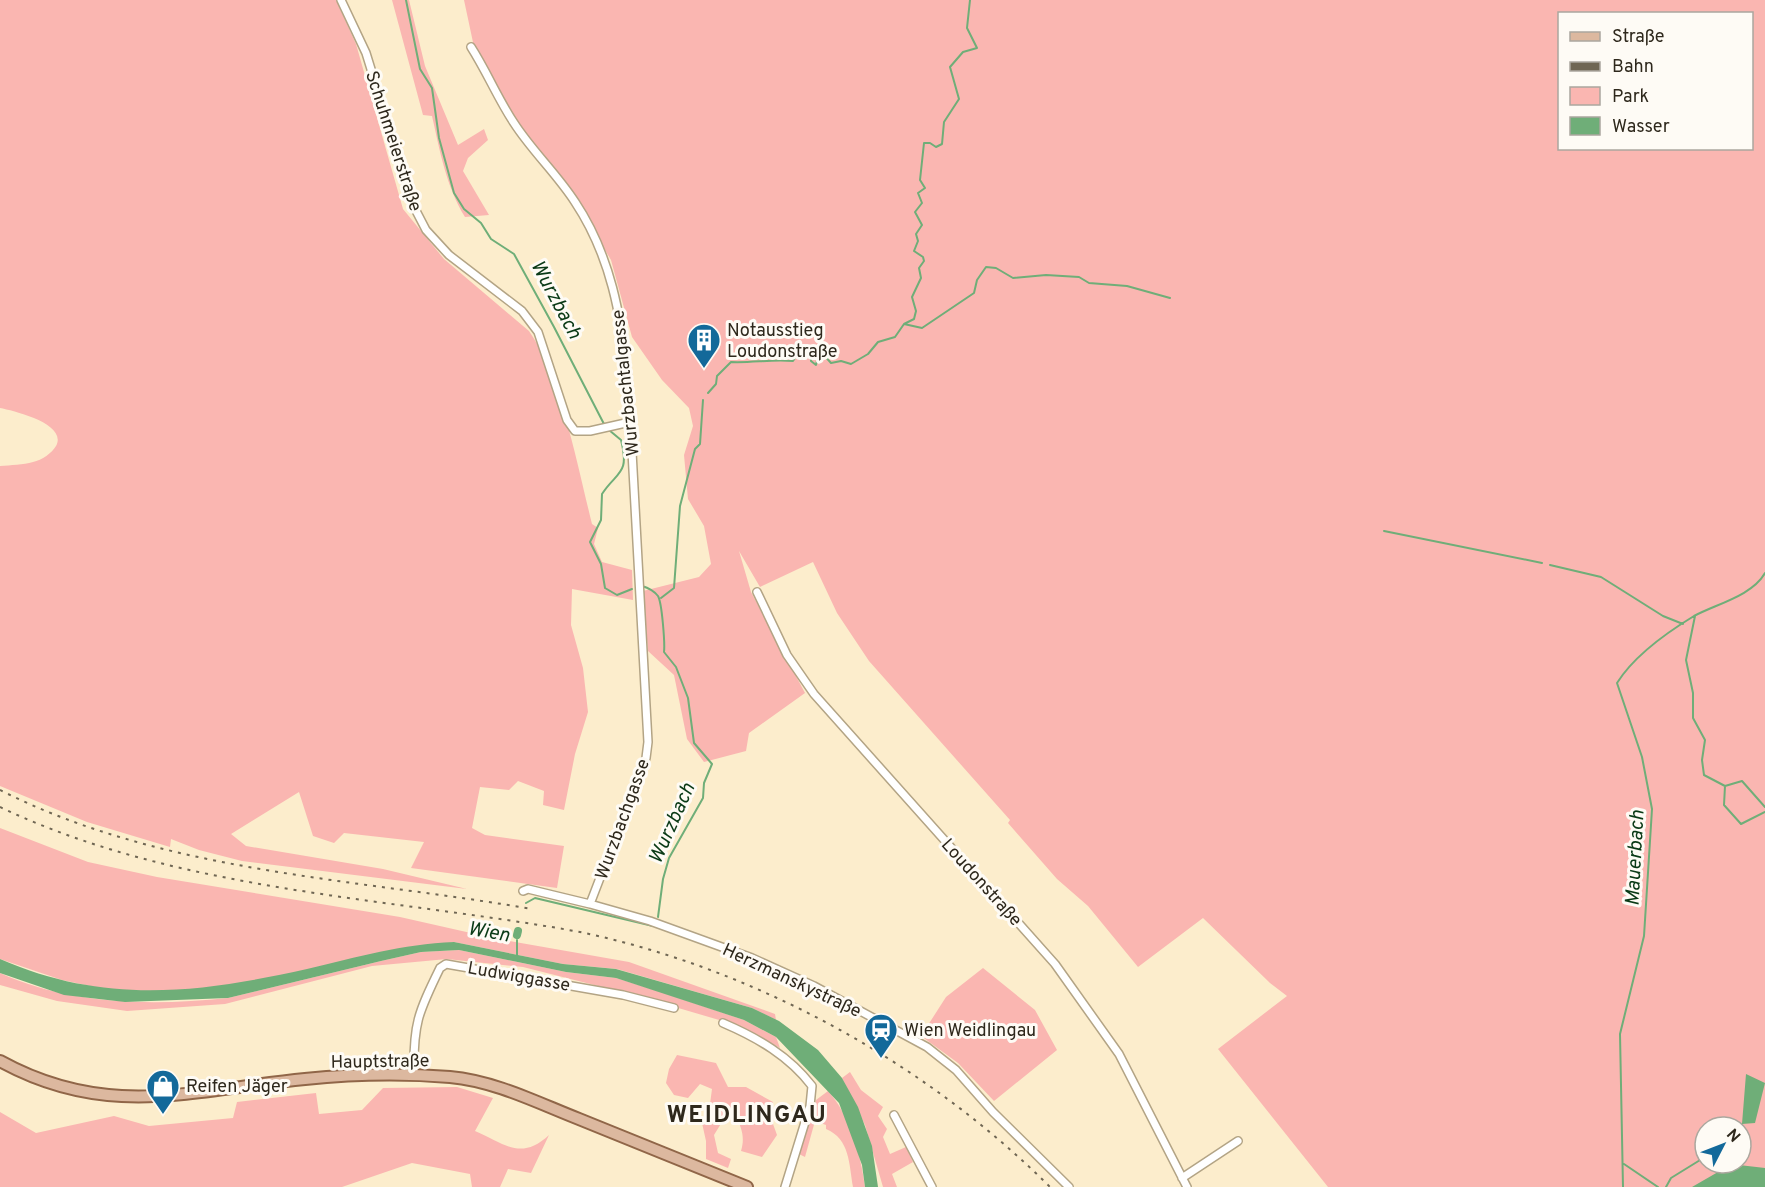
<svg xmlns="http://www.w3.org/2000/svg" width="1765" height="1187" viewBox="0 0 1765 1187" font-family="Overpass,sans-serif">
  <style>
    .green { fill: #fab6b1; fill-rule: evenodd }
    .water { fill: #6fae78 }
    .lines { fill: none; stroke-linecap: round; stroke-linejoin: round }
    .stream { stroke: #6fae78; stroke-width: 2 }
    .canal { stroke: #6fae78; stroke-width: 8 }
    .street-casing { stroke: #b3a485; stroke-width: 10 }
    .primary-casing { stroke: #906648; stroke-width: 14 }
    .street { stroke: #fff; stroke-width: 7 }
    .primary { stroke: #dcb89f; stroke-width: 10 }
    .rail { stroke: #6f6653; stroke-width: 2; stroke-dasharray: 3 6; stroke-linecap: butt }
    .labels { text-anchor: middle; stroke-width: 6; stroke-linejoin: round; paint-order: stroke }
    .street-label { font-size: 18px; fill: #2e281c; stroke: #fefbf5 }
    .poi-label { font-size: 18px; fill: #2e281c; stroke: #fefbf5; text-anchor: start }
    .water-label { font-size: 20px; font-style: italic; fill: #0a3a16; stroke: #fefbf5 }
    .district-label { font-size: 24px; font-weight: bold; letter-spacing: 1.5px; fill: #2e281c; stroke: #fefbf5 }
  </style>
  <rect width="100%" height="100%" fill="#fcedcc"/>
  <path class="green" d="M0 0H336L356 44 403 209 444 259 529 331C561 377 578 468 592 524L598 528 594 544 602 562 632 570 633 600 572 589 571 625 583 668 588 712 575 754 564 810 543 805 544 791 518 781 509 790 480 787 472 828 485 835 564 846 557 888 411 868 424 842 344 833 334 843 313 836 299 792 231 834 246 846 383 869 467 889 242 861 199 850 171 839 170 847 87 822 0 786V466C11 465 23 465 33 462 42 460 52 453 56 446 68 424 15 411 0 408Z
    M392 0H409L425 66 458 145 484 129 488 140 468 158 463 171 489 215 465 217C446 186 440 151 432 116L423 115Z
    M464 0H1765V1187H1328L1218 1049 1287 996 1270 983 1203 918 1138 967 1088 906 1057 879 1008 823 1010 820 869 661 837 613 813 562 760 587 739 551 751 592 805 693 749 733 746 751 704 762 687 739 674 675 648 651 643 591 699 577 711 564 704 526 688 499 684 455 693 426 689 408 662 380 632 337 611 260 571 193 511 119 474 47ZM1560 14H1752V148H1560ZM1705 1127H1741V1163H1705Z
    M0 828 88 862 157 877 400 917 493 938 629 962 775 1014 776 1020 752 1008 617 969 563 964 454 942 216 988 146 992 109 990 62 980 0 959Z
    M459 950 566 972 616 978 661 992 744 1020 776 1037 780 1048 743 1027 634 995 523 967 447 959 372 966 225 1004 127 1011 57 1001 0 985V973C71 1005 151 1006 228 998L381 961 421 952Z
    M983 968 1035 1010 1057 1050 994 1101 958 1063 921 1036 946 997Z
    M677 1055 716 1063 728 1087H746L773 1102V1124L777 1135 762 1157 741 1151C745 1138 742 1128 736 1117L722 1122 714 1135 718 1153 731 1159 728 1168 706 1159V1141L702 1123 713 1117 710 1104 712 1089 700 1084 688 1098 674 1095 666 1083 669 1069Z
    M850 1072 861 1090 883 1107 878 1116 887 1129 883 1137 890 1154 906 1147 913 1162 892 1174 897 1187H883L865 1125 842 1078Z
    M457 1087 493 1098 475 1131C505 1144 521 1161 549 1135L531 1173 508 1169 500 1187H472L470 1174 412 1163 342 1187H0V1112L36 1133 114 1116 149 1126 233 1118 237 1102 316 1093 319 1114 362 1110 383 1088Z
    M828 1091C850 1115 861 1155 865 1187H853C849 1164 850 1139 826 1129V1125L815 1121 805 1157 799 1154 816 1100Z"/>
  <path class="water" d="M454 942 563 964 616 969 752 1008 779 1021 818 1050 842 1078 858 1107 872 1146 878 1187H865L862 1165 839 1103 776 1037 744 1020 616 978 566 972 459 950 421 952 381 961 228 998 125 1002 64 995 0 973V959C105 1005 199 993 307 969 358 957 402 944 454 942Z
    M1746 1074 1765 1083 1755 1123 1742 1124Z
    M1739 1165 1765 1168V1187H1692L1718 1172Z"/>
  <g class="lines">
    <path class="stream" d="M406 0 420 69 432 88 439 138 454 193 464 209 481 223 491 239 514 254 554 327 605 426
      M904 324 922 328 974 293 977 280 986 267 996 268 1013 278 1046 275 1079 277 1089 283 1127 286 1170 298
      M708 393 716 384 717 376 731 362C753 363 771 359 793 361L799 352 810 350 811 361 816 365 818 356 823 354 831 363 841 361 851 364 868 354 878 342 895 337 904 324 914 319 916 311 912 297 921 278 919 268 924 261 923 257 914 251 918 241 916 234 922 225 915 212 922 203 918 193 925 188 920 180 924 143H930L936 147 942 144 944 122 959 99 950 67 963 52 977 48 967 28 970 0
      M609 430 621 440C630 475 617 471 602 494L601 520 590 542 601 564 605 588 617 595 632 589
      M1384 531 1542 563
      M1550 565 1601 577 1663 616 1683 624
      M642 586C649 588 654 591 658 596 662 603 665 643 664 652L676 667 688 698 694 743 712 764 704 783 703 798 669 858 663 879 658 917
      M661 598 674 588 680 506 695 449 700 444 703 400
      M1695 616 1686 660 1693 693V718L1705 740 1702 760 1704 775 1725 786 1742 781 1765 807
      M1725 786 1724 805 1741 824 1765 812
      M526 903 535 898 653 926
      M517 940V955
      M1734 1127 1742 1124
      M1624 1164 1658 1187
      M1623 1187 1620 1034 1644 936 1652 809 1642 757 1617 683C1634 656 1666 633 1694 616 1716 604 1752 596 1765 573
      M1666 1187 1671 1178 1705 1157"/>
    <path class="canal" d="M517 935 518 931"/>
    <defs>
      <path id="street" d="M341 0 366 53 413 205 426 230 449 255 522 311 538 332 567 420 575 431H590L630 422
        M471 47C487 72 498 99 514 123 532 151 557 174 575 202 611 256 621 316 628 379L648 742 646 758 590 904 650 921 752 958 814 986 927 1047 956 1070 993 1112 1069 1187
        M757 592 787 655 814 694 1055 964 1119 1054 1187 1187
        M523 891 528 889 590 904
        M723 1023C758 1038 789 1056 812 1086L810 1106 785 1187
        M414 1075C413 1024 418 1013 440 968L446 964 623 995 674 1008
        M894 1115 932 1187
        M1182 1178 1238 1141"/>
      <path id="primary" d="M0 1061C107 1120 193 1090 305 1079 353 1074 403 1073 450 1077 495 1081 538 1103 579 1119 635 1142 691 1164 747 1187"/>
    </defs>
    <use href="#street" class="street-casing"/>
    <use href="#primary" class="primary-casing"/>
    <use href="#street" class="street"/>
    <use href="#primary" class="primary"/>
    <path class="rail" d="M0 790C164 873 353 878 532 909
      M0 807C178 892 388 897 580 932 753 968 925 1062 1050 1187"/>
  </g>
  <defs>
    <symbol id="building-pin" viewBox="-11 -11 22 30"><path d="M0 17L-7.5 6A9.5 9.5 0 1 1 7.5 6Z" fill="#13699a" stroke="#fefbf5"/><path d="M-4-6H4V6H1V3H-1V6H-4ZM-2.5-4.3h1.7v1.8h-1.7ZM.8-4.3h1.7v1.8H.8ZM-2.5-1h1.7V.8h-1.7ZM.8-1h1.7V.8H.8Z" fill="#fff"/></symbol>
    <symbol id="station-pin" viewBox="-11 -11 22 30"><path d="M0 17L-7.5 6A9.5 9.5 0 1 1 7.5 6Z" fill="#13699a" stroke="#fefbf5"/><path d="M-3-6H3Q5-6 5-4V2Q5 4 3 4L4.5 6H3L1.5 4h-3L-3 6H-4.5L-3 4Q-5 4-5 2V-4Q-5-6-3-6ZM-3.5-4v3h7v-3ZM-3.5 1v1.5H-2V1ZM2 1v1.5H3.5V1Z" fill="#fff"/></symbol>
    <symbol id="shop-pin" viewBox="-11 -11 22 30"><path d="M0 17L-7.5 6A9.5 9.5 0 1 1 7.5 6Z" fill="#13699a" stroke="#fefbf5"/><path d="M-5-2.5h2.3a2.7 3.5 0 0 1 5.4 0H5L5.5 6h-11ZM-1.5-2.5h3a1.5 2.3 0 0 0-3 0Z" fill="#fff"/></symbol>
  </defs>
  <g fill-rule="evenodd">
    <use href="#building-pin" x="685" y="321" width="38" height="52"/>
    <use href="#station-pin" x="862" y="1011" width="38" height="52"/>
    <use href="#shop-pin" x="144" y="1067" width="38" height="52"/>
  </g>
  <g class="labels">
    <g class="street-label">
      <text transform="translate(394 141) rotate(72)" y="6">Schuhmeierstraße</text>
      <text transform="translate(625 383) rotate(-96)" y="6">Wurzbachtalgasse</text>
      <text transform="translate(622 819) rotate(-70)" y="6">Wurzbachgasse</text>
      <text transform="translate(982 882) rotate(48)" y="6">Loudonstraße</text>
      <text transform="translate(519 976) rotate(10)" y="6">Ludwiggasse</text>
      <text transform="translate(792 980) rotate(25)" y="6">Herzmanskystraße</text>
      <text transform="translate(380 1061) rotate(-1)" y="6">Hauptstraße</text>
    </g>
    <g class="poi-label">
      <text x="727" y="336">Notausstieg<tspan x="727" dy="21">Loudonstraße</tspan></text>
      <text x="904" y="1036">Wien Weidlingau</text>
      <text x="186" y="1092">Reifen Jäger</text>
    </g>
    <g class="water-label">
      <text transform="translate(557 299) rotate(62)" y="7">Wurzbach</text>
      <text transform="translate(671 823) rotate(-66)" y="7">Wurzbach</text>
      <text transform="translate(1634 858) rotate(-87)" y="7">Mauerbach</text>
      <text transform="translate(489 931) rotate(10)" y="7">Wien</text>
    </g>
    <g class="district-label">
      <text x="747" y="1122">WEIDLINGAU</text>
    </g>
  </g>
  <rect x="1558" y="12" width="195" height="138" fill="#fefbf5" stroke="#aba79e" stroke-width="1.5"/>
  <rect x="1570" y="32" width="30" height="9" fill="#dcb89f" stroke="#aba79e" stroke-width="1.5"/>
  <text x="1612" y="42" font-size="18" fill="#2e281c">Straße</text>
  <rect x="1570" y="62" width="30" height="9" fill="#6f6653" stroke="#aba79e" stroke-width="1.5"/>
  <text x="1612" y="72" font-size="18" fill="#2e281c">Bahn</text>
  <rect x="1570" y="87" width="30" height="18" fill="#fab6b1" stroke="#aba79e" stroke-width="1.5"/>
  <text x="1612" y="102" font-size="18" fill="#2e281c">Park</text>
  <rect x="1570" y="117" width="30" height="18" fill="#6fae78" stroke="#aba79e" stroke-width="1.5"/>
  <text x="1612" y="132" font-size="18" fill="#2e281c">Wasser</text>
  <g transform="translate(1723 1145) rotate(48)"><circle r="28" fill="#fefbf5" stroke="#aba79e" stroke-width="1.5"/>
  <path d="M0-4.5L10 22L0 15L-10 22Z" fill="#13699a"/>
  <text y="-9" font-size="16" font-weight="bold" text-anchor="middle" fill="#2e281c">N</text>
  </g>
</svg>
